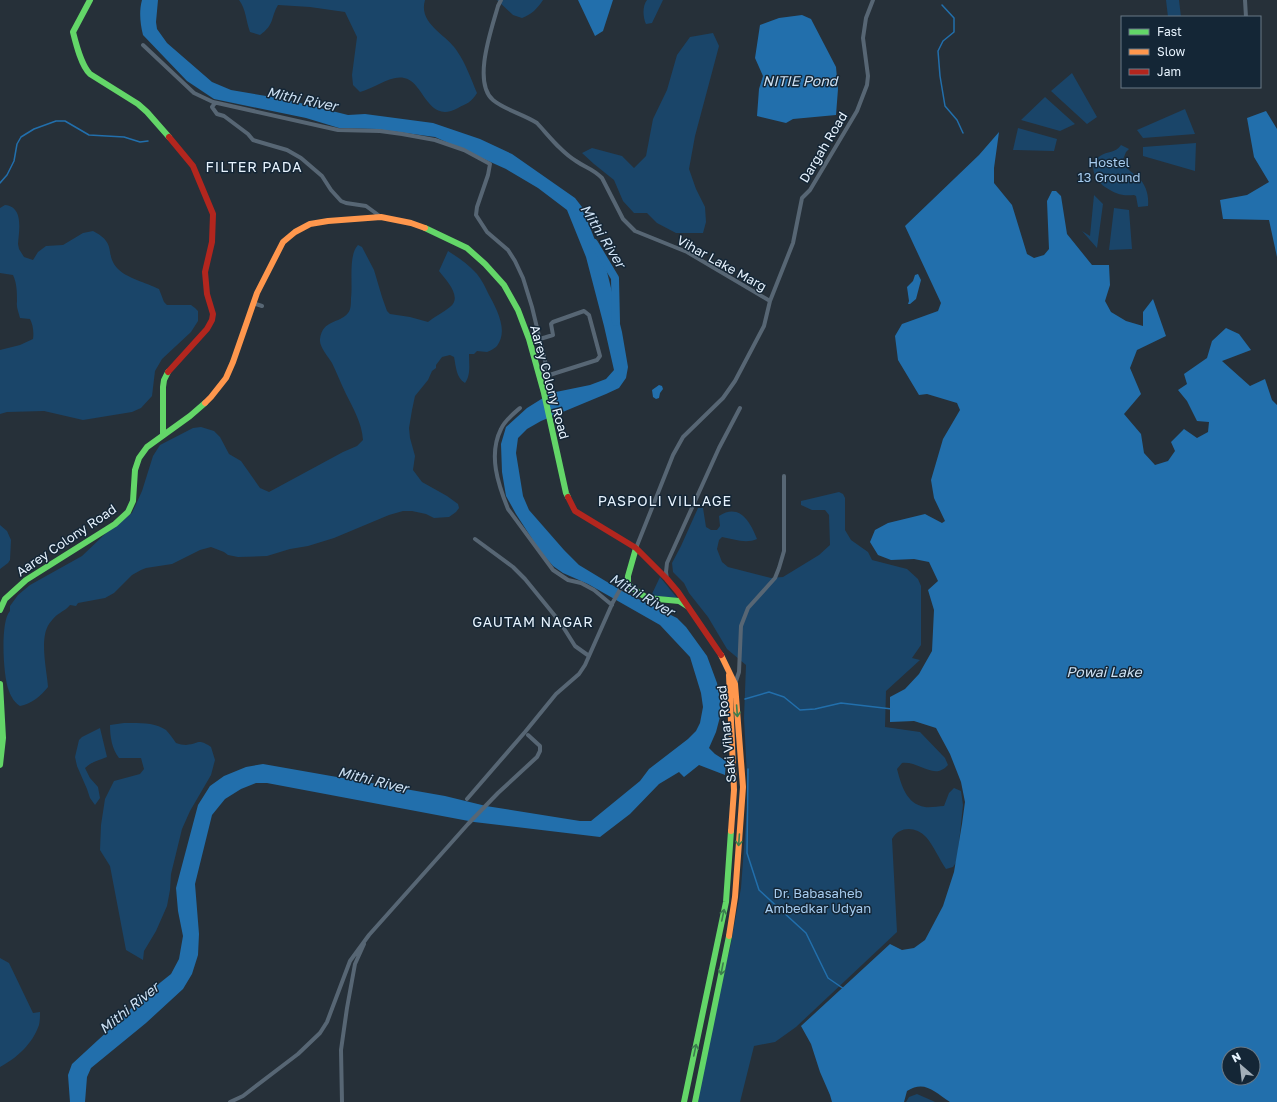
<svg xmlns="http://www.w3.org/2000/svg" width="1277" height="1102" viewBox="0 0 1277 1102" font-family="'Golos Text',sans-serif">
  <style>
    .green { fill: #1a4569 }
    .water { fill: #226fac; fill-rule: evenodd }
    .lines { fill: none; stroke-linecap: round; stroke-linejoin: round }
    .stream { stroke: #226fac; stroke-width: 1.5 }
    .river { stroke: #226fac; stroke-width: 8 }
    .street { stroke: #576674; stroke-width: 4 }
    .fast { stroke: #63d668; stroke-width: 6 }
    .slow { stroke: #ff974d; stroke-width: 6 }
    .jam { stroke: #b3261e; stroke-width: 6 }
    .oneway { stroke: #3c7e4f }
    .labels { text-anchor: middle; stroke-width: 3; stroke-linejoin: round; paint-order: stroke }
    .street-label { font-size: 13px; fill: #e7f3fe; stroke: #142636 }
    .park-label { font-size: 13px; fill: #a6cbee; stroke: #142636 }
    .water-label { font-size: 14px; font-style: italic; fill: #cee1f3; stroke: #142636 }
    .neighbourhood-label { font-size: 14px; letter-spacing: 1px; fill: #e7f3fe; stroke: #142636 }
  </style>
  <rect width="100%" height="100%" fill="#263039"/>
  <path class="green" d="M239 0H425C418 24 446 34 457 51 466 64 471 79 477 93 471 103 467 103 458 108 427 125 424 81 404 78 391 75 373 89 360 92L353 85 352 75 357 37 345 12 310 7 278 5C270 19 275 24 260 35L250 32C246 21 246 9 239 0Z
    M497 0H543C537 9 532 14 522 18L513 15Z
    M647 0H663L652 23 646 24C643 18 642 6 647 0Z
    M1166 0H1179L1181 17H1168Z
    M713 33 719 46 695 136 689 169 696 189 705 207 706 222 703 233H676L657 223 647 213H634L623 201 614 180 594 164 582 153 592 148 622 156 634 168 646 156 653 119 667 90 677 55 690 37Z
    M1072 73 1097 117 1087 124 1051 91Z
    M1045 97 1075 124 1060 131 1021 120Z
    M1185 109 1195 134 1143 138 1137 130Z
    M1018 128 1057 139 1054 151 1013 150Z
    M1196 143 1195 171 1143 156V147Z
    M1121 145 1129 149 1126 152 1122 162C1126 169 1132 172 1138 177 1146 185 1149 195 1148 206L1138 207 1136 196 1134 195C1121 196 1116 194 1105 187 1095 180 1087 165 1100 156 1107 151 1116 153 1121 145Z
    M1094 195 1103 204 1097 248 1082 231 1090 236Z
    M5 205C24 207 19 230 18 244L19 249 24 257 33 260 38 252 46 246 63 245 83 233 93 231C118 244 104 253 117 268 126 278 147 283 159 289L164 302 167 305H191L195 308 198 311V321L191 332 162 359 155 371 152 396 141 408 132 412 83 420 44 411 7 412 0 414V350L20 345 33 339C34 332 33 325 30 319L20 318C19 313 16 307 17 302 17 292 17 284 13 275L0 273V208Z
    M1114 208 1129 210 1132 249 1109 250Z
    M358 245 362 247 374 270 382 297 387 311 390 314 410 317 428 322C435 316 443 313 450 307 463 297 446 280 439 271L448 251C459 258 469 265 477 274 482 280 485 287 488 293 496 308 509 330 497 346 495 348 490 351 487 352 484 352 480 351 477 351L474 354H469C469 364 471 375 465 383 456 378 456 366 454 357L450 355 442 357 436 365V368L432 371 428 380 415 396 412 410 409 428 410 438 415 456 413 470 422 482 447 496 458 504 459 508 456 512 449 517 434 518 426 514 412 511H403L389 515 334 538 308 546 290 549 267 556 238 557 228 555 224 552 211 547 200 550 172 564 146 568 141 570 132 575 114 593 105 598 78 603 76 606 70 605C67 609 64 610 60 613 56 615 52 620 49 624 39 639 47 671 48 687 41 696 31 704 20 706 15 703 11 697 9 691 3 677 0 621 10 611V606L18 595 30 585 82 556 106 533 132 513 142 491 153 456 160 445 193 428 201 427 214 431 220 437 229 454 241 461 260 488 269 492 343 452 357 446 363 440C362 423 353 408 346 394 341 384 337 373 332 363 328 356 319 347 320 339 323 319 339 324 348 313 351 310 351 303 351 298 353 284 348 255 358 245Z
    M839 492 843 494 845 498V530L851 540 868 552 872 560 907 569 918 579 921 586V645L912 658 920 660 886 691 885 727 920 732 945 758 948 765C934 781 920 761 902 763L897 769C901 784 906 804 925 807 930 808 938 806 944 806L949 793 954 788 961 791 963 805 957 861 953 867 946 869C939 859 934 846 926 837 916 826 899 826 892 839L897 932 796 1027 775 1042 754 1046 740 1102H697V1080L730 948 741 888 748 795 744 718 746 665 727 649 708 617 689 593 684 583 673 572 672 563 681 546 698 508H703L706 527 711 530H717L720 526 719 516C739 503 750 521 757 539 746 544 733 539 722 537L719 540 717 549 722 562 728 567 771 578 783 577 819 555 830 545 829 515 825 510H812L801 505V501Z
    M0 525 7 531 11 540 10 560 8 563 0 569Z
    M660 577 677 598 651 596Z
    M124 723C137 723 155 722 166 730 170 734 173 739 176 743 179 744 183 745 186 745 200 744 197 738 211 747L215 760 211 775 190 811 182 829 171 874 170 890 167 906 156 931 144 951 143 960 126 950 110 866 100 850 101 825 105 799 114 781 140 774 144 769 141 758H119C112 749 110 737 110 725Z
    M100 728 107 757C97 761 93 761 85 768L90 778 98 787 100 798 95 805 90 798 87 789 77 766 75 757 79 740 82 737Z
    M0 958 9 963 33 1013 40 1012C40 1016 40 1021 39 1025 33 1043 17 1058 0 1067Z
    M917 1094 933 1101 935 1102H906L909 1097Z"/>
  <path class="water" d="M142 0H158L156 22 157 29 167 43 212 82 231 90 284 99 348 115 365 114 433 123 480 139 512 154 575 198 582 207 606 268 622 332 628 367 626 378 619 388 606 394 541 421 527 429 518 438 516 453 523 496 529 510 564 550 579 565 622 591 677 618 686 627 707 656 717 683 720 699 721 713 716 732 709 748 715 754 726 761 725 775 699 765 684 777 679 772 659 784 630 814 600 837 474 822 267 783H256L241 789 225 799 212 815 195 884 199 934 198 955 192 974 183 989 146 1023 91 1068 87 1077 85 1102H70L68 1075 72 1064 123 1017 141 998 171 974 179 959 183 936 178 911 176 888 198 805 210 786 224 776 246 767 263 764 445 796 486 806 580 821H591L640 781 649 769 688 739 696 731 700 723 703 707 701 693 690 657 660 625 588 584 563 573 553 566 540 551 516 514 506 496 502 472 501 444 506 427 527 408 551 393 590 385 606 379 614 370 604 326 586 257 567 210 538 188 506 169 435 137 376 129 339 128 306 118 214 99 187 81 143 35C140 23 139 11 142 0Z
    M578 0H613L603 31 595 36Z
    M802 15 811 19 836 67 838 89 836 115 793 119 786 123 757 116 759 89 763 76 755 58 760 25 779 18Z
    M1266 111 1277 129V257L1269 220 1223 219 1220 200 1247 195 1269 182 1254 157 1247 118Z
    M999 132 994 168V183L1012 205 1027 254 1034 258 1044 255 1049 249 1047 201 1052 191H1056L1061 196 1067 234 1092 265H1109L1110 285 1105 301 1111 312 1126 321 1143 326V312L1153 299 1166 336 1137 350 1130 368 1141 394 1124 414 1141 434 1144 453 1155 465 1168 461 1175 451 1171 442 1184 429 1197 438 1208 432 1209 422 1197 421 1187 401 1178 390 1187 384 1184 374 1207 358 1212 341 1226 328 1239 334 1251 350 1222 361 1250 386 1265 379 1272 400 1277 405V1102H950C934 1092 925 1080 907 1091L904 1102H832L830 1095 820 1072 811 1044 801 1026 890 944 902 950 914 948 925 940 943 906 954 872 962 824 965 802 961 782 950 754 936 728 914 721 890 722V697L905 689 919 674 932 651 934 610 928 590 938 581 929 562 914 559 891 560 878 555 870 542 875 530 888 523 925 514 942 523 945 521 934 498 931 480 943 439 960 410 957 403 927 394 919 395 898 360 895 336 902 324 938 311 941 303 905 226 979 155ZM1229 1054H1253V1078H1229Z
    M918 274 921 280 916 299 910 304H908L909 301 907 287 913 281 915 275Z
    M659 385 662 386 663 389 660 393 659 398 656 399 653 397 652 390Z"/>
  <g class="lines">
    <path class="stream" d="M942 5 954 18V32L943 41 938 51 940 76 945 106 957 120 963 133
      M0 183 7 175 14 161 17 144 21 137 34 129 56 121H65L89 135 124 137 140 142 148 141
      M745 699 769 692 784 697 800 710 815 709 841 703 892 709
      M748 769 747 853 759 890 806 933 828 978 844 989"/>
    <path class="river" d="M594 243 615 278 616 322"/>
    <path class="street" d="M501 0 498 6C492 28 472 82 493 100 505 110 523 114 537 123 549 136 561 152 576 161 586 168 592 168 602 178L623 219 635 231 687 252 770 301
      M1245 0 1246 17
      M143 45 194 93 213 102 338 130 380 131 402 134 435 140 464 150 490 164 488 175 477 207 476 215 487 232 508 250 515 261 523 278 532 307 546 365 545 371 540 378
      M215 103 212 107 217 114 224 116 248 134 253 140 287 150 301 158 322 176 331 190 341 201 346 203 366 206 381 217
      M253 303 262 306
      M540 339 553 335 551 324 553 322 584 311 589 315 600 356 597 360 540 378
      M520 408C513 414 505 420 501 429 488 455 498 484 508 509L553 570 568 580 581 583 594 590 612 605
      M475 539 513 567 525 579 560 622 575 646 589 656
      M636 548 654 503 673 455 683 437 723 398 735 381 764 326 770 301 793 243 802 198 810 190 857 111 867 85 868 76 863 38 866 18 873 0
      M667 579 666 572 667 563 719 448 740 408
      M735 684 739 672 741 626 748 608 775 578 779 568 784 551V476
      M467 799 525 732 556 694 579 674 585 665 613 602 627 577
      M230 1102 243 1096 298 1054 320 1033 327 1022 350 961 369 935 468 824 498 793 537 757 540 751V746L528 735
      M342 1102 341 1050 347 1008 355 964 364 944"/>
    <path class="fast" d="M90 0 73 32C76 44 81 65 90 74L138 104 147 112 169 137
      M425 228 467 248 485 264 504 285 518 310 529 339 544 393 566 493 568 497
      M163 435V387L164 380 168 372
      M636 548 628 576V583L632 588 647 598 679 601 687 606
      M0 610 5 599 26 580 115 524 128 512 133 501 135 470 139 458 147 447 190 416 205 403
      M0 684 3 738 0 765
      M684 1102 726 902 731 831
      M695 1102 729 936"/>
    <path class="slow" d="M205 403 211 397 226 378 233 362 257 293 283 242 295 232 310 224 328 221 381 217 411 223 425 228
      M721 655 735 684 743 787 735 897 729 936
      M729 675 734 790 731 831"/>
    <path class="jam" d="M168 372 207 329 212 320 213 314 207 294 205 272 212 242 213 214 193 166 169 137
      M568 497 575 511 636 548 667 579 678 592 721 655"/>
  </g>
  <defs><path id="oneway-shaft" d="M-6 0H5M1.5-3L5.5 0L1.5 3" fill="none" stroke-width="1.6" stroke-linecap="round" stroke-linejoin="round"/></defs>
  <g class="oneway">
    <use href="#oneway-shaft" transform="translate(737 711) rotate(86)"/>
    <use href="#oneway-shaft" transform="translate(739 840) rotate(94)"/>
    <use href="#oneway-shaft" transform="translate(723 915) rotate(-78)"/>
    <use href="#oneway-shaft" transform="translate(722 969) rotate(101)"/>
    <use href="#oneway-shaft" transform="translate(695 1050) rotate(-78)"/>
  </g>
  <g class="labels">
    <g class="street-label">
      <text transform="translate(823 147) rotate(-59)" y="5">Dargah Road</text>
      <text transform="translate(722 263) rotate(29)" y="5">Vihar Lake Marg</text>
      <text transform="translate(550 382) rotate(75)" y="5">Aarey Colony Road</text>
      <text transform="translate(66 540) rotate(-34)" y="5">Aarey Colony Road</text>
      <text transform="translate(726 734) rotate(-96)" y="5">Saki Vihar Road</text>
    </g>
    <g class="park-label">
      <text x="1109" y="167">Hostel<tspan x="1109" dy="15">13 Ground</tspan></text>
      <text x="818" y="898">Dr. Babasaheb<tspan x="818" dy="15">Ambedkar Udyan</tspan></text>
    </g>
    <g class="water-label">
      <text x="800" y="86">NITIE Pond</text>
      <text transform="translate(302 99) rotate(12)" y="5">Mithi River</text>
      <text transform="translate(603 236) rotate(58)" y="5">Mithi River</text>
      <text transform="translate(642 595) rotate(30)" y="5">Mithi River</text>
      <text x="1104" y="677">Powai Lake</text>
      <text transform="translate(373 780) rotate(14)" y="5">Mithi River</text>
      <text transform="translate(129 1008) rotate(-39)" y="5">Mithi River</text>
    </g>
    <g class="neighbourhood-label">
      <text x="254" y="172">FILTER PADA</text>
      <text x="665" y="506">PASPOLI VILLAGE</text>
      <text x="533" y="627">GAUTAM NAGAR</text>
    </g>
  </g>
  <rect x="1121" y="16" width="140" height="72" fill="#142636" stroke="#687886"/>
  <rect x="1129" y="29" width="20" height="6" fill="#63d668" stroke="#687886"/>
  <text x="1157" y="36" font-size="12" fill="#e7f3fe">Fast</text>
  <rect x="1129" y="49" width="20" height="6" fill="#ff974d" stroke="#687886"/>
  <text x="1157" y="56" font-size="12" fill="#e7f3fe">Slow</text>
  <rect x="1129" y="69" width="20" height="6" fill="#b3261e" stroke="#687886"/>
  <text x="1157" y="76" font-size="12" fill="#e7f3fe">Jam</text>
  <g transform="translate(1241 1066) rotate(332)"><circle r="19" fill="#142636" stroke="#687886"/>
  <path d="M0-3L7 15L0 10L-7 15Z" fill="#a3afb9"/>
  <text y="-6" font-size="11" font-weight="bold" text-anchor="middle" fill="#e7f3fe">N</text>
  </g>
</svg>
